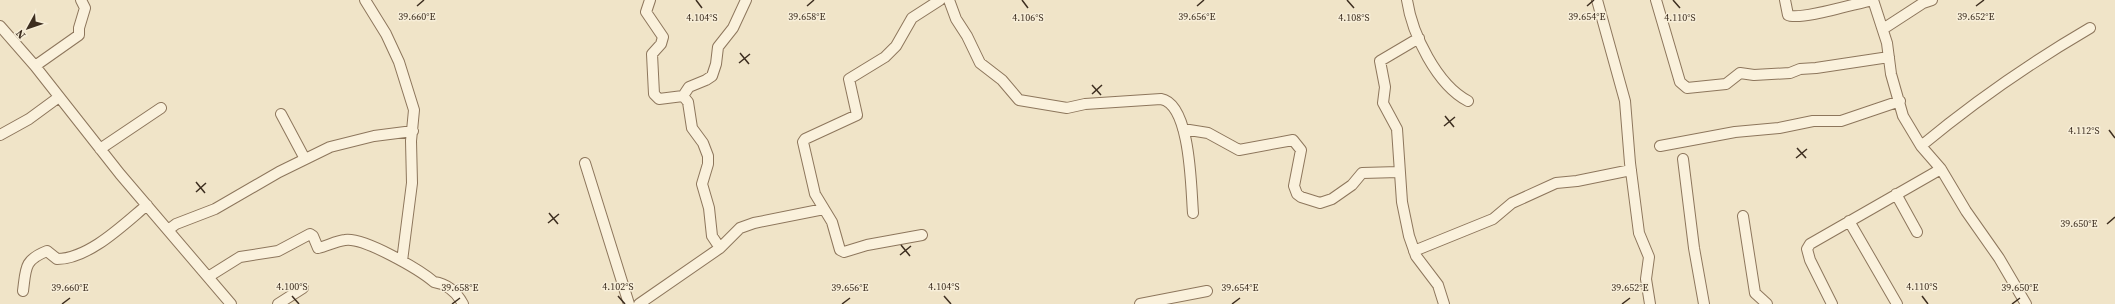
<svg xmlns="http://www.w3.org/2000/svg" width="2115" height="304" viewBox="0 0 2115 304" font-family="'Source Serif 4',serif">
  <style>
    .lines { fill: none; stroke-linecap: round; stroke-linejoin: round }
    .minor-casing { stroke: #8d765c; stroke-width: 12 }
    .minor { stroke: #faf1dc; stroke-width: 10 }
    .ticks { fill: none; stroke: #3d2e20; stroke-width: 1.5 }
    .ticks-label { font-size: 10px; text-anchor: middle; fill: #3d2e20; stroke: #f7eed8; stroke-width: 3; stroke-linejoin: round; paint-order: stroke }
  </style>
  <rect width="100%" height="100%" fill="#f0e4c8"/>
  <g class="lines">
    <defs>
      <path id="minor" d="M365 0 386 34 399 62 414 110 411 141 412 183 402 261
        M650 0 646 12 663 37 661 44 652 54 654 94 659 99 683 96 688 102 692 128 703 143 708 156V164L702 184 709 208 712 236 720 248
        M949 0 956 19 967 36 980 63 1002 80 1019 100 1067 108 1085 104 1161 99C1191 104 1191 190 1193 213
        M1407 0C1412 34 1437 85 1468 101
        M1597 0 1625 101 1630 163 1639 233 1649 257 1646 279 1650 304
        M1656 0 1680 82 1687 88 1726 84 1740 73 1754 75 1790 73 1800 69 1816 68 1889 57
        M1785 0 1788 15C1799 21 1857 3 1873 0
        M1873 0 1887 43 1891 74 1903 116 1921 146 1941 169 1966 211 1999 258 2026 304
        M0 26 35 66 120 174 231 304
        M1883 29 1923 3 1932 0
        M1419 38 1380 61 1385 87 1383 103 1397 129 1402 202 1409 236 1416 256 1438 285 1444 304
        M35 66 79 35V28L85 8 81 0
        M683 96 689 87 706 80 712 76 716 64 718 47 733 28 746 0
        M281 114 305 159
        M1183 129 1208 133 1239 150 1293 140 1301 150 1294 186 1297 194 1301 197 1320 203 1332 199 1352 185 1362 173 1399 172
        M0 135 29 119 59 97
        M1660 146 1735 132 1779 128 1813 121H1841L1900 101
        M1921 146C1974 102 2030 63 2090 28
        M100 149 161 108
        M1683 159 1694 248 1704 304
        M585 163 629 304
        M1896 194 1917 232
        M1743 216 1755 293 1767 304
        M1849 221 1897 304
        M168 230 176 224 215 209 279 172 330 147 374 136 413 131
        M922 235 867 245 844 252 840 250 832 222 815 194 803 142 805 139 857 115 849 79 885 57 896 46 912 18 940 0
        M1414 251 1493 219 1512 203 1556 183 1577 181 1631 170
        M208 277 240 257 278 251 310 234 313 236 318 248C327 246 336 241 345 240 364 237 420 270 434 282 448 284 457 293 463 304
        M23 291C26 268 24 260 47 251L57 259C89 259 124 224 147 205
        M278 304 303 288
        M639 304 720 248 740 228 754 223 824 209
        M1140 304 1207 291
        M1832 304 1810 260 1807 249 1810 244 1941 169"/>
    </defs>
    <use href="#minor" class="minor-casing"/>
    <use href="#minor" class="minor"/>
  </g>
  <path class="ticks" d="M696 0 702 8M1022 0 1028 8M1347 0 1354 8M1673 0 1680 8M417 6 424 0M807 6 814 0M1197 6 1204 0M1587 6 1594 0M1976 6 1984 0M740 53 749 64M739 63 750 54M1092 85 1101 95M1092 94 1102 85M1445 116 1454 127M1444 126 1455 117M2109 130 2115 138M1797 148 1806 158M1796 158 1807 149M196 182 205 193M196 192 206 183M549 213 558 224M548 223 559 214M2107 224 2115 217M901 245 910 256M900 255 911 246M292 296 299 304M618 296 625 304M944 296 951 304M1922 296 1928 304M62 304 70 298M452 304 460 298M842 304 850 298M1232 304 1240 298M1622 304 1630 298M2012 304 2020 298"/>
  <g class="ticks-label">
    <text x="417" y="20">39.660°E</text>
    <text x="807" y="20">39.658°E</text>
    <text x="1197" y="20">39.656°E</text>
    <text x="1587" y="20">39.654°E</text>
    <text x="1976" y="20">39.652°E</text>
    <text x="702" y="21">4.104°S</text>
    <text x="1028" y="21">4.106°S</text>
    <text x="1354" y="21">4.108°S</text>
    <text x="1680" y="21">4.110°S</text>
    <text x="2084" y="134">4.112°S</text>
    <text x="2079" y="227">39.650°E</text>
    <text x="292" y="290">4.100°S</text>
    <text x="618" y="290">4.102°S</text>
    <text x="944" y="290">4.104°S</text>
    <text x="1922" y="290">4.110°S</text>
    <text x="70" y="291">39.660°E</text>
    <text x="460" y="291">39.658°E</text>
    <text x="850" y="291">39.656°E</text>
    <text x="1240" y="291">39.654°E</text>
    <text x="1630" y="291">39.652°E</text>
    <text x="2020" y="291">39.650°E</text>
  </g>
  <g transform="translate(28 28) rotate(230)" stroke="#f7eed8" stroke-width="3" paint-order="stroke">
  <path d="M0-3L7 15L0 10L-7 15Z" fill="#3d2e20"/>
  <text y="-6" font-size="11" font-weight="bold" text-anchor="middle" fill="#3d2e20">N</text>
  </g>
</svg>
